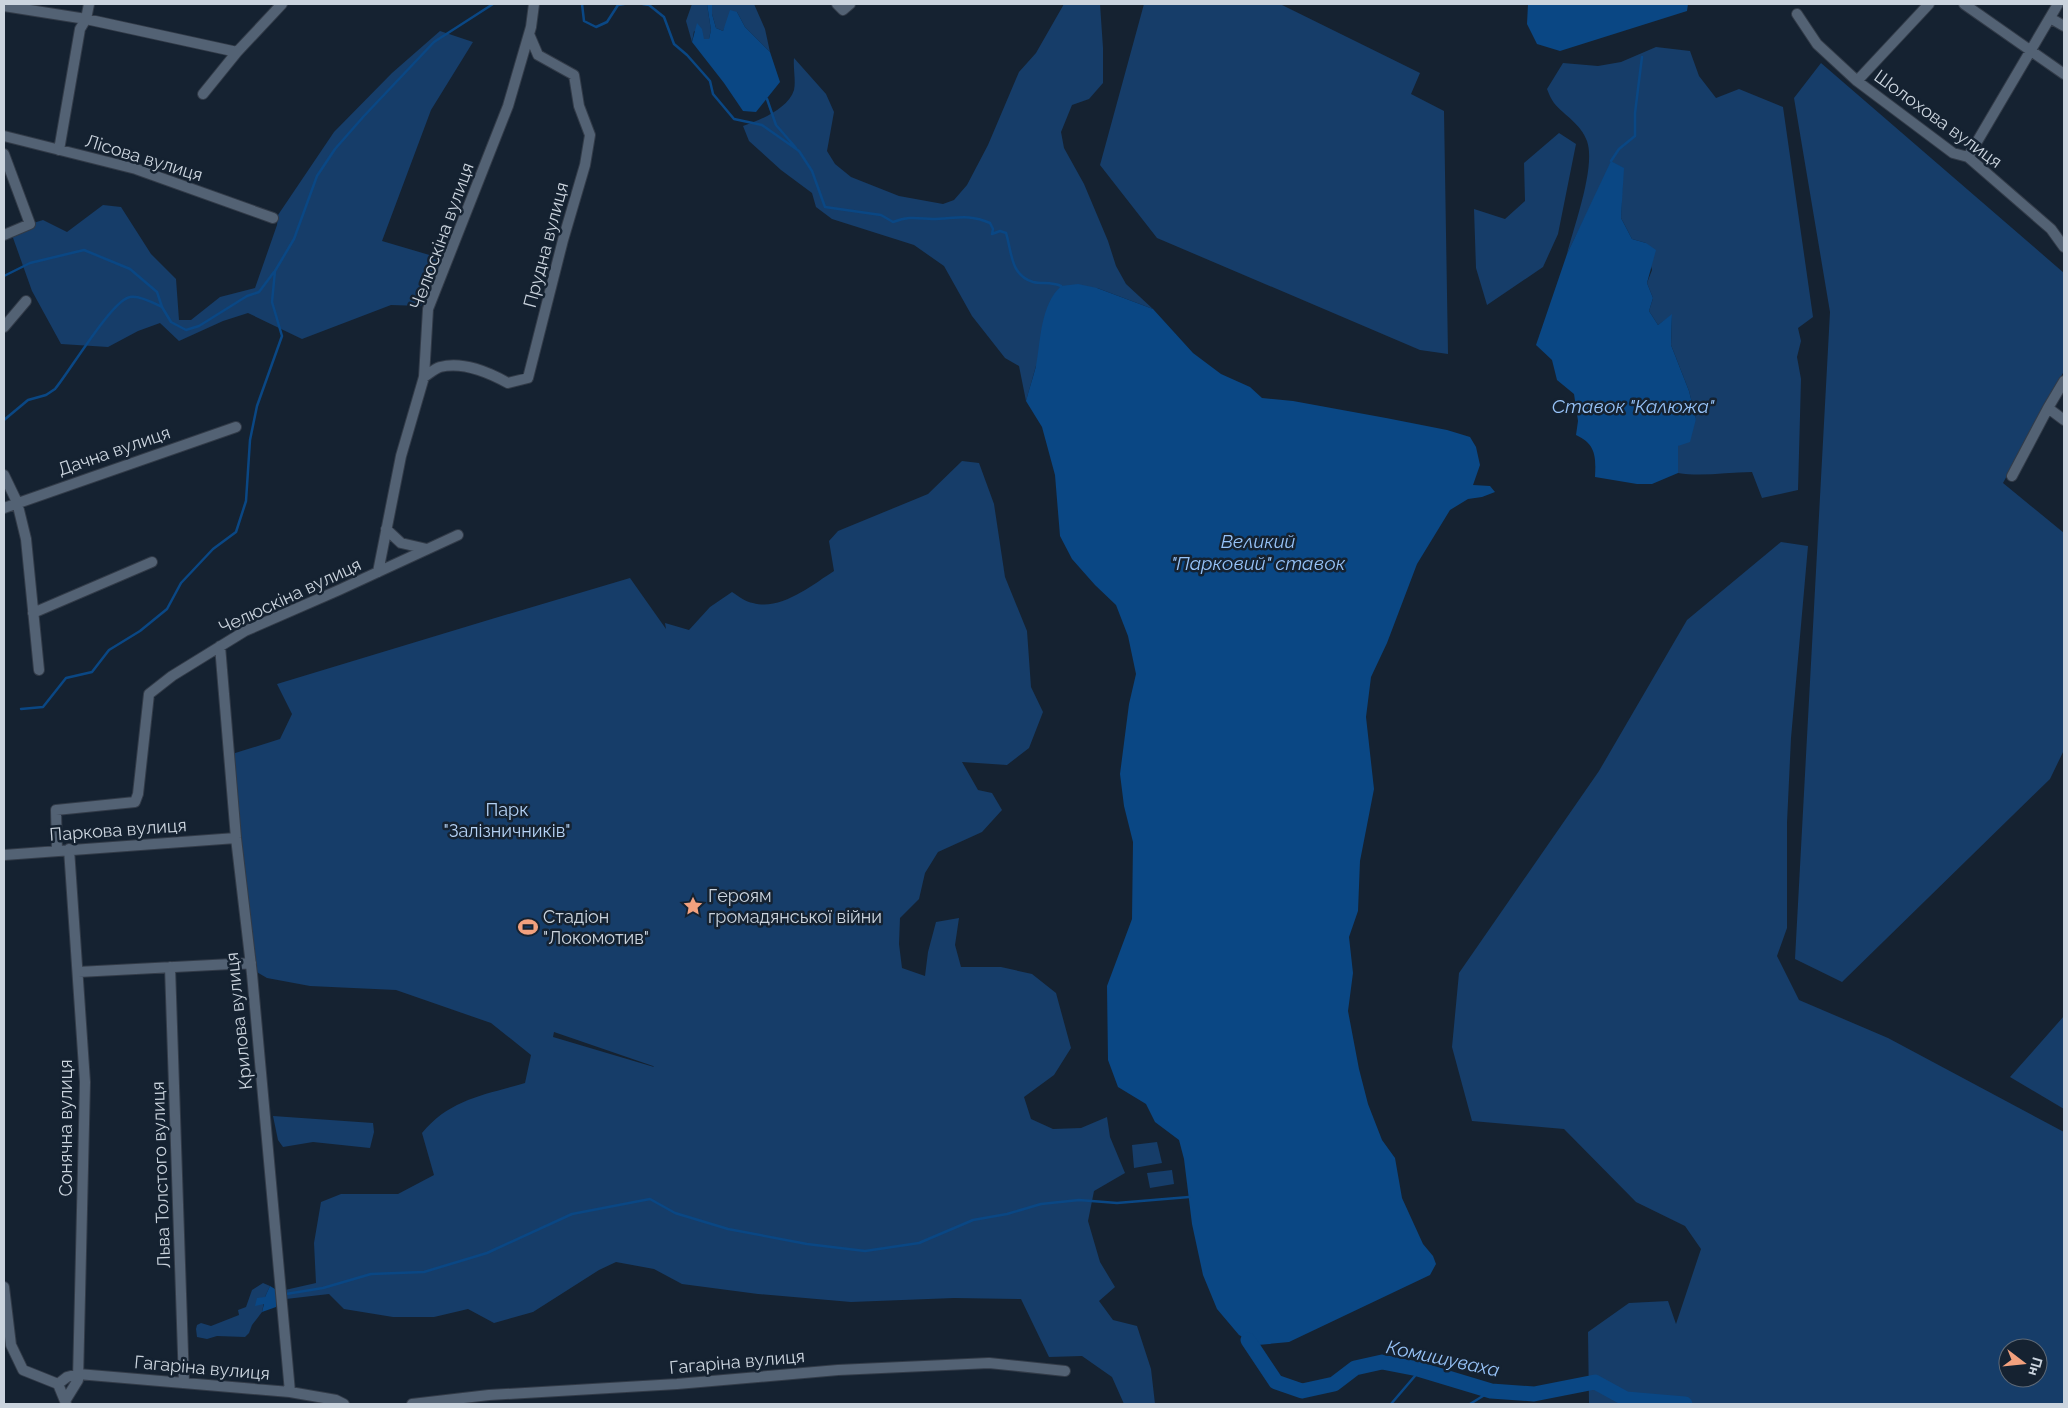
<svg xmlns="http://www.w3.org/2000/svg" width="2068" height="1408" viewBox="0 0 2068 1408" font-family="Raleway,sans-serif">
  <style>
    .green { fill: #163d69; fill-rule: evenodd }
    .water { fill: #0a4784 }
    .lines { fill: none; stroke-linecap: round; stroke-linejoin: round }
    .stream { stroke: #0a4784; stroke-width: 2.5 }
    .river { stroke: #0a4784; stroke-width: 15 }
    .minor-casing { stroke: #323b48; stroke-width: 12 }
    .minor { stroke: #536274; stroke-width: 10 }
    .labels { text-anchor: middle; stroke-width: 5; stroke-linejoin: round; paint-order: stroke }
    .street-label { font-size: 18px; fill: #cbd4de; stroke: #152231 }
    .park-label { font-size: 18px; fill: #b5d2f5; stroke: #152231 }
    .poi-label { font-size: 18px; fill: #cbd4de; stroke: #152231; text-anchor: start }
    .water-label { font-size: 19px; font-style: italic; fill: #97c3f8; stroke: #152231 }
  </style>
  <rect width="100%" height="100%" fill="#152231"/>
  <path class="green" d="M692 4H707L711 30 709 39H704L694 31 692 42 686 21Z
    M712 4H754L765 29 770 52 745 27 737 12 727 23 723 31 716 28 712 14Z
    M1064 4H1100L1103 48V83L1089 99 1072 105 1061 132 1064 148 1084 184 1108 241 1116 266 1126 284 1153 309 1097 288 1036 366 1026 401 1019 366 1005 358 972 316 944 266 914 245 832 219 816 207 812 193 781 170 749 141 743 126C760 120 788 109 794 90 796 81 793 68 794 58L826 94 834 112 827 151 835 164 851 177 899 196 943 204 954 200 967 185 988 145 1019 72 1036 53Z
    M1144 4H1280L1420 73 1411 94 1444 111 1448 354 1420 350 1157 238 1100 165Z
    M440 31 473 42 431 110 382 241 443 259 421 306 391 305 302 339 248 313 223 321 179 341 160 323 138 331 108 347 61 344 32 291 12 235 30 224 43 220 67 232 103 205 121 207 151 254 176 279 179 320H191L220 297 255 288 277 225 278 215 334 132 392 73Z
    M1656 47 1690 51 1699 76 1716 98 1739 89 1783 107 1813 317 1798 328 1801 341 1797 357 1801 379 1798 490 1762 498 1752 472C1727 472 1702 477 1678 473V446L1696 419 1689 391 1671 345 1672 315 1658 325 1649 311 1653 298 1647 283 1652 270 1646 243 1632 239 1621 218 1623 168 1612 162 1567 254C1574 226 1596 167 1587 141 1581 124 1565 116 1554 103 1551 99 1549 94 1547 89L1563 63 1598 66 1621 62Z
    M1821 63 2064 273V371L2003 483 2064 533V750L2050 779 1842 982 1795 959 1830 312 1794 98Z
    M1559 133 1576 144 1558 234 1543 267 1487 305 1476 268 1474 209 1505 219 1525 201 1524 163Z
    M962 461 979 463 994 504 1005 577 1027 631 1031 687 1043 712 1029 748 1007 765 962 762 978 790 992 793 1002 810 982 832 938 852 925 873 919 899 900 918 899 944 902 968 925 976 928 952 936 922 959 918 955 945 961 967H1001L1032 974 1056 993 1071 1048 1054 1075 1024 1097 1031 1119 1053 1129 1081 1128 1107 1117 1110 1137 1125 1173 1094 1191 1088 1221 1100 1262 1115 1287 1099 1301 1113 1320 1137 1326 1151 1369 1155 1404H1124L1112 1377 1082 1356 1049 1357 1021 1299 954 1298 851 1302 758 1294 682 1284 654 1269 616 1262 599 1270 533 1312 494 1323 468 1309 434 1317H393L344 1309 329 1294 286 1299 285 1290 316 1283 314 1243 321 1202 341 1194H398L434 1175 422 1133C450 1099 485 1095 525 1083L531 1055 491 1023 396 990 310 986 267 978 255 971 232 754 280 739 292 714 277 684 495 618 630 578 666 629 665 623 689 630 710 607 732 592C738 596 746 602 753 603 781 611 812 585 834 571L829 541 838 531 928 494ZM554 1032 653 1066 654 1067 553 1037Z
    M1781 542 1808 546 1791 738 1787 823V928L1777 956 1799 1000 1888 1038 2064 1132V1404H1589L1588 1332 1629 1303 1668 1301 1676 1324 1701 1249 1685 1226 1636 1202 1564 1129 1472 1121 1452 1047 1459 973 1599 771 1687 620ZM2008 1348H2038V1378H2008Z
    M2064 1016V1109L2010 1077Z
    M273 1116 373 1123 374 1132 370 1148 313 1142 283 1147 278 1140Z
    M1157 1142 1162 1163 1134 1168 1132 1145Z
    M1172 1170 1174 1184 1150 1188 1147 1173Z
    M263 1283 270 1286 265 1297 262 1312 252 1325 249 1333 245 1337 217 1336 207 1339 197 1337 196 1329 197 1325 201 1323 211 1326 239 1315 238 1310 246 1307 252 1290Z"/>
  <path class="water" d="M707 4H712V14L716 28 723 31 730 10 737 12 745 27 770 52 780 82 756 112 743 111 724 83 692 42 697 23 702 29 704 39H709L711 30Z
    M1528 4H1688L1687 11 1560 51 1537 44 1527 24Z
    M1611 161 1624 168 1621 218 1632 239 1646 243 1656 250 1647 283 1653 298 1649 311 1658 325 1672 314 1671 345 1689 391 1696 419 1690 442 1678 446V473L1652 484H1637L1595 477C1596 457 1596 444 1576 435L1578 421 1574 394 1557 380 1552 360 1536 345 1567 254Z
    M1078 284 1097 288 1153 309 1193 353 1221 374 1250 387 1262 398 1293 401 1386 418 1447 430 1470 437 1476 447 1480 465 1473 485 1490 486 1495 492 1482 497 1468 499 1450 510 1417 564 1387 643 1371 677 1366 717 1374 789 1360 861 1358 911 1349 937 1353 973 1348 1011 1359 1069 1368 1104 1382 1140 1395 1158 1402 1198 1423 1244 1433 1256 1436 1264 1430 1275 1289 1342 1258 1345 1239 1335 1217 1309 1203 1275 1192 1224 1184 1159 1179 1140 1155 1122 1146 1104 1118 1087 1108 1060 1107 986 1132 919 1133 842 1124 806 1120 774 1129 704 1136 674 1128 636 1116 605 1095 585 1072 559 1060 536 1055 475 1042 427 1026 401C1029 389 1033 378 1036 366 1041 340 1040 306 1061 286Z
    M270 1286 275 1289 279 1295 276 1307 262 1312 264 1304 255 1306 257 1298 265 1297Z"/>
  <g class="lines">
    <path class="stream" d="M582 4 584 21 596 27 607 22 618 5 624 4
      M643 4 649 5 664 17 674 44 687 55 710 81 713 94 734 119 762 125 799 151 812 171 825 207 881 215 893 222C909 216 915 218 932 219 954 219 968 213 990 223L993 229 992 234 1000 231 1006 233C1012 252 1010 275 1033 282 1042 284 1052 282 1061 286
      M767 99 776 125 796 148
      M1611 161 1619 149 1635 136V113L1642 57
      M4 276 30 263 84 250 130 269 157 292 162 307 171 322 186 330 199 326 247 296 259 292 274 272
      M4 420 28 400 46 395 55 389C70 371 112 300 130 297 139 295 154 303 162 307
      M21 709 43 707 66 678 92 672 109 650 140 631 167 609 181 583 213 549 236 532 246 501 250 440 257 406 282 336 272 302 275 271 294 239 317 176 335 149 364 116 434 42 493 4
      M286 1294 323 1288 371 1274 424 1272 487 1253 572 1214 650 1199 675 1213 728 1229 807 1244 865 1251 919 1243 973 1220 1007 1214 1041 1204 1079 1200 1117 1203 1189 1197
      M1391 1404 1420 1370
      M1470 1404 1491 1391"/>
    <path class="river" d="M1248 1340 1276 1382 1302 1391 1334 1384 1355 1368 1382 1362 1418 1369 1491 1391 1534 1394 1595 1382 1626 1399 1685 1404"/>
    <defs>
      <path id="minor" d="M837 4 843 10 850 4
        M1964 4 2064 74
        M4 6 86 19 237 52 282 4
        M1797 14 1817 44 1857 81 1953 153 1968 157 2051 229 2064 247
        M2050 18 2064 26
        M1857 81 1929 4
        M203 94 237 52
        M4 136 136 169 273 218
        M59 150 80 29 86 19 89 4
        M4 154 30 224 4 235
        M1968 157 2058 4
        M4 327 26 301
        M424 377C429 374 434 369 440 367 463 361 488 372 508 383L528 378 563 240 585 165 590 135 579 106 574 75 538 55 529 34
        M2048 408 2064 420
        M4 475 17 502 26 539 39 670
        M2012 476 2048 408 2064 381
        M4 508 236 427
        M386 529 401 543 427 549
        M378 572 401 456 424 377 428 309 508 106 531 27 534 4
        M33 613 152 562
        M220 646 236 838 252 974 290 1392
        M57 851 56 810 135 802 138 794 149 694 172 676 245 631 339 590 458 535
        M4 855 236 838
        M170 967 184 1383
        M78 972 251 963
        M4 1287 11 1345 23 1370 58 1384 65 1401
        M58 1384 67 1377 78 1374 290 1392 336 1400 344 1404
        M66 1404 65 1401 78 1380 85 1082 69 849
        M412 1404 489 1395 677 1384 838 1370 989 1363 1065 1371"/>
    </defs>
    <use href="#minor" class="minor-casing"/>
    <use href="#minor" class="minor"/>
  </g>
  <defs>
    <symbol id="sight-bare" viewBox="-9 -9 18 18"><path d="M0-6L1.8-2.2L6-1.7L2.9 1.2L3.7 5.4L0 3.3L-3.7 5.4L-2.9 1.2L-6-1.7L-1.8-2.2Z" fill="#f2a17e" stroke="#152231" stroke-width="2.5" paint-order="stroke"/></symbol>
    <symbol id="stadium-bare" viewBox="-9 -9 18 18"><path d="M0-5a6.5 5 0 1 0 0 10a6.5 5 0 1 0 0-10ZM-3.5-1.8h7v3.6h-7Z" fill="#f2a17e" stroke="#152231" stroke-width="2.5" paint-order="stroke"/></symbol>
  </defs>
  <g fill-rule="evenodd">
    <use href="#sight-bare" x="679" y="892" width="28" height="28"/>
    <use href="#stadium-bare" x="514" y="913" width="28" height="28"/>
  </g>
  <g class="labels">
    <g class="street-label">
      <text transform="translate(1938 119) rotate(36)" y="6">Шолохова вулиця</text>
      <text transform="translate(144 158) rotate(17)" y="6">Лісова вулиця</text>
      <text transform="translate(442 236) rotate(-70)" y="6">Челюскіна вулиця</text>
      <text transform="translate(546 245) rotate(-75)" y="6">Прудна вулиця</text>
      <text transform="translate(114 451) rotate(-19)" y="6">Дачна вулиця</text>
      <text transform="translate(290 596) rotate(-25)" y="6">Челюскіна вулиця</text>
      <text transform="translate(118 830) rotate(-4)" y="6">Паркова вулиця</text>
      <text transform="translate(239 1021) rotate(-96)" y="6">Крилова вулиця</text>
      <text transform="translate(66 1128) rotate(-90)" y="6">Сонячна вулиця</text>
      <text transform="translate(161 1175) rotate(-92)" y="6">Льва Толстого вулиця</text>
      <text transform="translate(737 1362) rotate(-5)" y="6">Гагаріна вулиця</text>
      <text transform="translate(202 1368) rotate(5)" y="6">Гагаріна вулиця</text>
    </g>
    <g class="park-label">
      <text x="507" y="816">Парк<tspan x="507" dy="21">"Залізничників"</tspan></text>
    </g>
    <g class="poi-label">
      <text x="708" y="902">Героям<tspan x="708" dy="21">громадянської війни</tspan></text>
      <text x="543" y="923">Стадіон<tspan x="543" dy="21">"Локомотив"</tspan></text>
    </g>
    <g class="water-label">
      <text x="1633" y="413">Ставок "Калюжа"</text>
      <text x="1258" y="548">Великий<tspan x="1258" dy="22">"Парковий" ставок</tspan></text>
      <text transform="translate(1443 1358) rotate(12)" y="7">Комишуваха</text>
    </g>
  </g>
  <rect width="2068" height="1408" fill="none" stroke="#cbd4de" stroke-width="10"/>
  <g transform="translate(2023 1363) rotate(106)"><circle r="24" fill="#152231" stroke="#5e6976"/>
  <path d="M0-4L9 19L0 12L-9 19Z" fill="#f2a17e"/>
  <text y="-8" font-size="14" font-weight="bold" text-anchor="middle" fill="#cbd4de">Пн</text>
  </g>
</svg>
